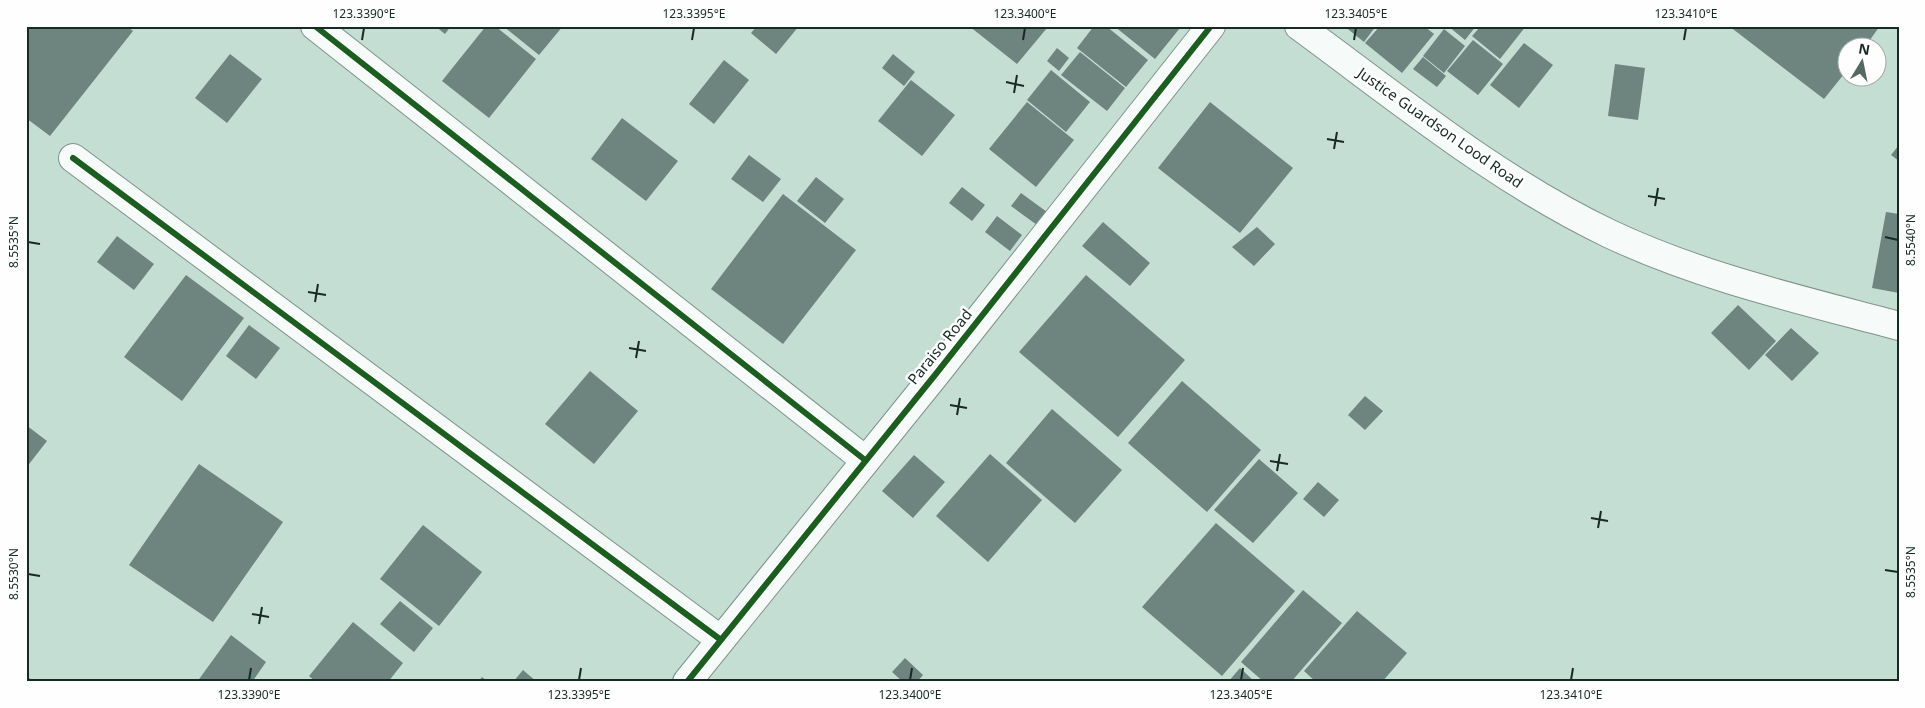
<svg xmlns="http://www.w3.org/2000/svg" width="1925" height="708" viewBox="0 0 1925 708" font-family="'Noto Sans',sans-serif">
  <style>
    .building { fill: #6e847f }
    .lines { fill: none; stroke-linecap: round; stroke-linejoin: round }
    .minor-casing { stroke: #7e928b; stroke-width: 30 }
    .minor { stroke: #f6faf9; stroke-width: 28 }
    .cycleway-casing { stroke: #fefefe; stroke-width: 9 }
    .cycleway { stroke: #1b5e20; stroke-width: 6 }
    .ticks { fill: none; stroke: #172a23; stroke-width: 2 }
    .labels { text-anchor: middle; stroke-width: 5; stroke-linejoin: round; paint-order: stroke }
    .street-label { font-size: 15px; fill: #172a23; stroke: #fefefe }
    .neatline { fill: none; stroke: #172a23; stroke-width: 2 }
    .ticks-label { font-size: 12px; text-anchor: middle; fill: #172a23 }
  </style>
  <rect width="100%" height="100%" fill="#c4ded4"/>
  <path class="building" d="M26 26H127L133 31 50 136 26 118Z
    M435 26H451L445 34Z
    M486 26H495L536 59 489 118 442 81Z
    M503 26H563L539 55Z
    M757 26H799L776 54 751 33Z
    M969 26H1044L1047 28 1017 64Z
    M1094 26H1106L1148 60 1126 87 1077 48Z
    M1114 26H1177L1180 28 1155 59Z
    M1344 26H1376L1364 42Z
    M1380 26H1424L1434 34 1402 73 1365 43Z
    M1448 26H1476L1465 40Z
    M1481 26H1526L1500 59 1472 36Z
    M1729 26H1880L1864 48H1848V69L1824 99Z
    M1444 29 1465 46 1444 73 1423 56Z
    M1473 40 1503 64 1478 95 1447 71Z
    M1524 43 1553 65 1519 108 1490 85Z
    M1057 48 1069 58 1059 71 1047 61Z
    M1080 52 1125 88 1107 111 1061 75Z
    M230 54 262 79 227 123 195 98Z
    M893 54 915 72 904 86 882 68Z
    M1423 57 1446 76 1437 87 1413 69Z
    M724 60 749 80 714 124 689 104Z
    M1615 64 1645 68 1638 120 1608 116Z
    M1051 70 1090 102 1066 132 1027 100Z
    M911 80 955 115 922 156 878 121Z
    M1027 102 1074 140 1036 187 989 149Z
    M1210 102 1293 168 1240 233 1158 168Z
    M622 118 678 161 646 201 591 159Z
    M1899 145V161L1891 155Z
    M749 155 781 179 763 202 731 179Z
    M816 177 844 199 825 223 797 201Z
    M962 187 985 205 972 221 949 203Z
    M1021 193 1047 212 1037 225 1011 206Z
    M783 194 856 250 783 344 711 289Z
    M1886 212 1899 214V293L1872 288Z
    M997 216 1022 235 1010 251 985 232Z
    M1103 222 1150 263 1130 286 1082 246Z
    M1257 227 1275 244 1254 266 1232 247Z
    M117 236 154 264 134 290 97 262Z
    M186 275 244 318 182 401 124 357Z
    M1086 275 1185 360 1118 437 1019 352Z
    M1738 305 1776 341 1749 370 1711 333Z
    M249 325 280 348 256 379 226 356Z
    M1791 328 1819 353 1792 381 1765 355Z
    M590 371 638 411 594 464 545 424Z
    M1182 381 1261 450 1207 512 1128 443Z
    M1365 396 1383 411 1365 430 1348 415Z
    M1052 409 1122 470 1075 523 1006 463Z
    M26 425 47 441 26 468Z
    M990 454 1042 500 988 562 936 516Z
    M914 455 945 482 913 518 882 491Z
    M1259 459 1298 493 1253 543 1214 510Z
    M199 464 283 522 213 622 129 565Z
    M1318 482 1339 500 1324 517 1303 499Z
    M1216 523 1295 591 1222 676 1142 607Z
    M423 525 482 572 439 626 380 579Z
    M1303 590 1342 623 1291 682H1264L1241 662Z
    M400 601 433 628 414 652 380 624Z
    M1357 611 1407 653 1382 682H1316L1304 671Z
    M353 622 403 663 388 682H316L309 676Z
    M231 635 266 662 252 682H197Z
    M905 658 923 675 917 682H903L892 672Z
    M1240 668 1255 682H1228Z
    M523 670 537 682H513Z
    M26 676 35 682H26Z
    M482 677 488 682H478Z"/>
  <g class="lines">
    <defs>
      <path id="minor" d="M315 26 865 460
        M1299 26C1400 100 1497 180 1610 234 1701 277 1802 300 1899 326
        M73 158 721 640
        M687 682 935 375 1211 26"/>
    </defs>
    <use href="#minor" class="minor-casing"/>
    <use href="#minor" class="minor"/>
    <defs>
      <path id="cycleway" d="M315 26 865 460
        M73 158 721 640
        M687 682 935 375 1211 26"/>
    </defs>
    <use href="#cycleway" class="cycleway-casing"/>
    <use href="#cycleway" class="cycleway"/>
  </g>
  <path class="ticks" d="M362 40 364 28M692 40 694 28M1023 40 1025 28M1354 40 1356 28M1684 40 1686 28M1006 82 1024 86M1014 93 1017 75M1327 139 1344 142M1334 149 1337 132M1648 196 1665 199M1655 206 1658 188M1885 237 1898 240M28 242 40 244M308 292 326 295M315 302 318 284M629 348 646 351M636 358 639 341M950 405 967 408M957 415 960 398M1270 461 1288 464M1277 471 1280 454M1591 518 1608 521M1598 528 1601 511M1885 570 1898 572M28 574 40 576M252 614 269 617M259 624 262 607M249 680 251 668M579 680 581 668M910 680 912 668M1241 680 1243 668M1571 680 1573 668"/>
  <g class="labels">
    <g class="street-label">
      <text transform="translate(1440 128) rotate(35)" y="5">Justice Guardson Lood Road</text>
      <text transform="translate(940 347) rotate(-51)" y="5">Paraiso Road</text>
    </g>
  </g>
  <rect width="1925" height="708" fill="none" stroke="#fefefe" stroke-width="55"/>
  <g transform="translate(1862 62) rotate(10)"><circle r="24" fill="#fefefe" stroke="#a2a9a6"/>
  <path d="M0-4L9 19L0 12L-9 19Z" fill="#546961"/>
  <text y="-8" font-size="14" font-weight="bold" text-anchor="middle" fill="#172a23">N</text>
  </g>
  <rect x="28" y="28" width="1870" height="652" class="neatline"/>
  <g class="ticks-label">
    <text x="364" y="18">123.3390°E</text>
    <text x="694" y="18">123.3395°E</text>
    <text x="1025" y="18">123.3400°E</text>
    <text x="1356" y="18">123.3405°E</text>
    <text x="1686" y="18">123.3410°E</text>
    <text transform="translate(1911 240) rotate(-90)" y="4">8.5540°N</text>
    <text transform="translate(14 242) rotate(-90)" y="4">8.5535°N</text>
    <text transform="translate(1911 572) rotate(-90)" y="4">8.5535°N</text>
    <text transform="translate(14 574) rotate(-90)" y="4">8.5530°N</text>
    <text x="249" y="699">123.3390°E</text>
    <text x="579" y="699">123.3395°E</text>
    <text x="910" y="699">123.3400°E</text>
    <text x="1241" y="699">123.3405°E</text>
    <text x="1571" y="699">123.3410°E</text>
  </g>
</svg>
